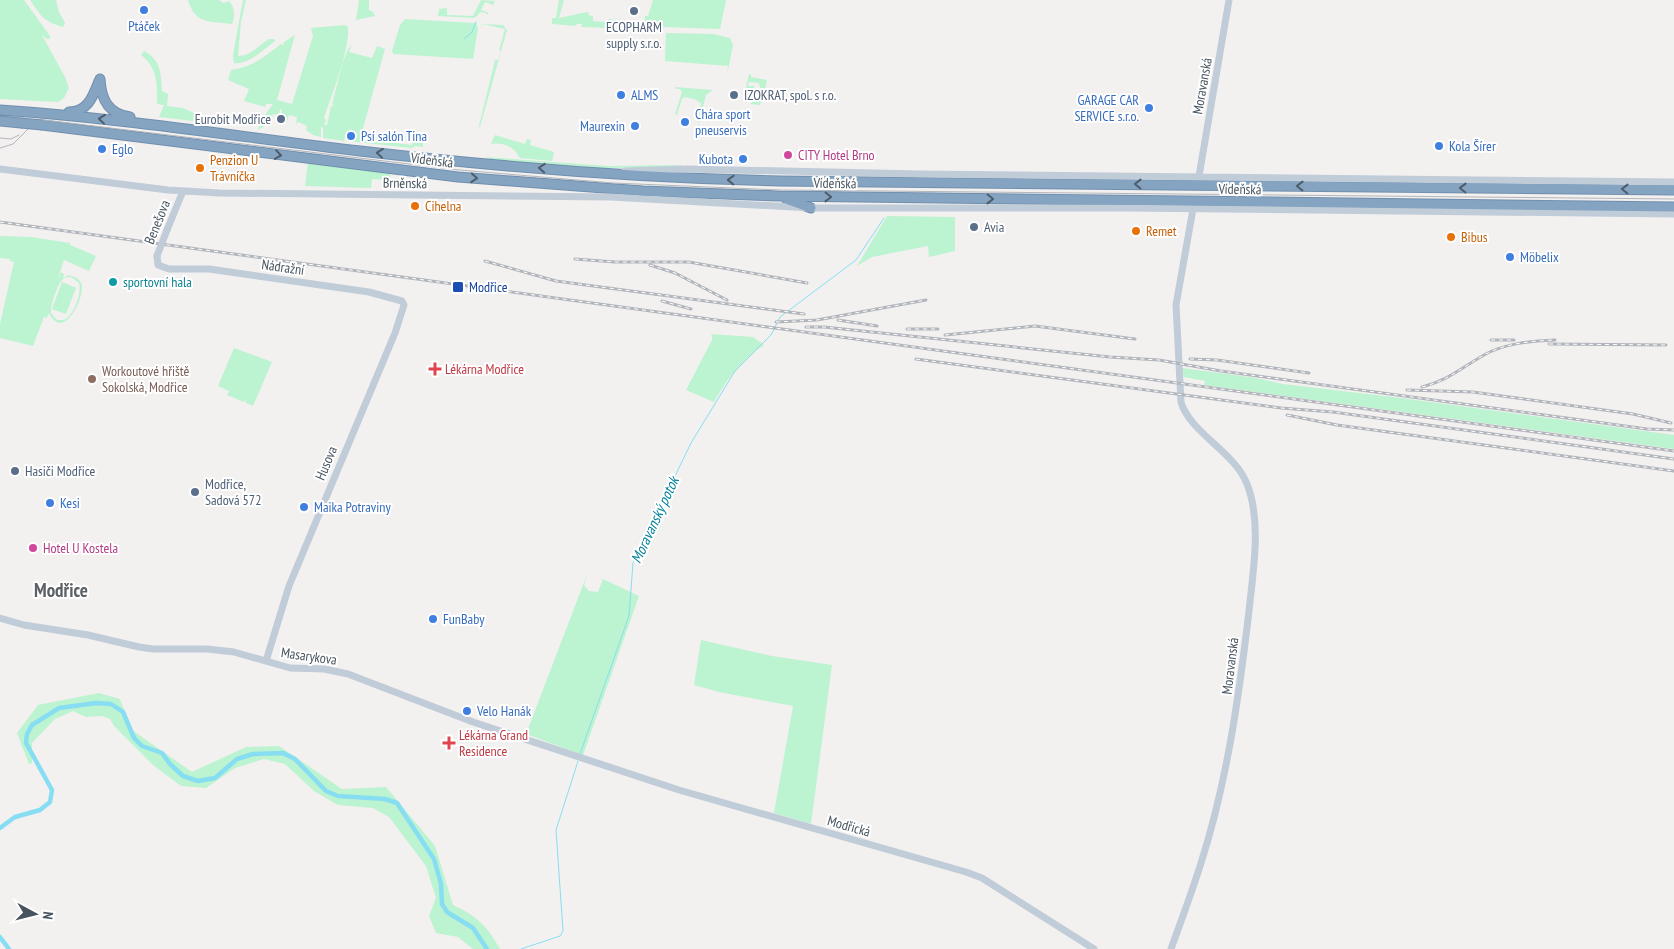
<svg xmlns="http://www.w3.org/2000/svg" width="1674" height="949" viewBox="0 0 1674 949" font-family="'PT Sans Narrow',sans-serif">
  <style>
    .green { fill: #bcf3d0; fill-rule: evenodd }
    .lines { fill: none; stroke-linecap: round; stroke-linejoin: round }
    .stream { stroke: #87def2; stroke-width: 1 }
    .canal { stroke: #87def2; stroke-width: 4.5 }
    .highway-casing { stroke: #708fae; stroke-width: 11 }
    .secondary { stroke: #c0ccd8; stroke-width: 7 }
    .highway { stroke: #85a4c2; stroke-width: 9 }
    .tram { stroke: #b2b5bb; stroke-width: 1 }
    .rail-casing { stroke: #b2b5bb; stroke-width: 3 }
    .rail { stroke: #fff; stroke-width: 1; stroke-dasharray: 4; stroke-linecap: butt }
    .highway-bridge-casing { stroke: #708fae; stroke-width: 11; stroke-linecap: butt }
    .secondary-bridge { stroke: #c0ccd8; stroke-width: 7 }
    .highway-bridge { stroke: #85a4c2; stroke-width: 9 }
    .oneway { stroke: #4d5c69 }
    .shop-dot { fill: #3f7fe0; stroke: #fff; stroke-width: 2 }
    .service-dot { fill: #5c6f8a; stroke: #fff; stroke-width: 2 }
    .hotel-dot { fill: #d1479c; stroke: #fff; stroke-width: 2 }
    .food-dot { fill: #e8710a; stroke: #fff; stroke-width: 2 }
    .culture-dot { fill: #0f9aa8; stroke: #fff; stroke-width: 2 }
    .transit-dot { fill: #1a4fb4; stroke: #fff; stroke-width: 2 }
    .health-dot { fill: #e0444e; stroke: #fff; stroke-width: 2 }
    .education-dot { fill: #8d6e63; stroke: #fff; stroke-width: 2 }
    .labels { text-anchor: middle; stroke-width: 4; stroke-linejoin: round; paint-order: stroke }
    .shop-label { font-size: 14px; fill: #366cbe; stroke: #fff; text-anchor: start }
    .service-label { font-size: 14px; fill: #4e5e75; stroke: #fff; text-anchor: start }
    .street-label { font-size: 14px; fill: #47545f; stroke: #fff }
    .hotel-label { font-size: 14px; fill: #b23c85; stroke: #fff; text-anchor: start }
    .food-label { font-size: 14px; fill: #c56008; stroke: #fff; text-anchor: start }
    .culture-label { font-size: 14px; fill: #0d838f; stroke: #fff; text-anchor: start }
    .transit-label { font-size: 14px; fill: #164399; stroke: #fff; text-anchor: start }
    .health-label { font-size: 14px; fill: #be3a42; stroke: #fff; text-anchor: start }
    .education-label { font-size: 14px; fill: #785e54; stroke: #fff; text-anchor: start }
    .water-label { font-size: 15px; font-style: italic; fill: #04809d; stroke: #fff }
    .district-label { font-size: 19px; font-weight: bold; fill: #5c6166; stroke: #fff }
  </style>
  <rect width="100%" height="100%" fill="#f3f0f0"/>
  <path class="green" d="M0 0H24L50 36V39H47L42 35 65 77 69 88 64 98 58 102 0 99Z
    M30 0H56L59 12 65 23 63 27C43 21 42 17 30 0Z
    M188 0H219L223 3 229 1C235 7 235 17 232 24 211 21 195 25 188 0Z
    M243 0H246L241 22 238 56C251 56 259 45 269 39H274L275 41C264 49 249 65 234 63L233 55Z
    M359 0H369V10L373 12 375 16 356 20Z
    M481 0 495 1 493 5 485 2 481 10 489 13 486 15V13L480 12 478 15 476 14 478 15 474 18 438 16 439 9 447 8V15L473 16Z
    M559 0H564L559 18 587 12H589L588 15 593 16V21L607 22 608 19 615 20 616 16 615 24 609 28 581 27 582 24H577L575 26 552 24V18H556Z
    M653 0H726L720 29 663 27 651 29 620 27 619 24 620 17V20L644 24 645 16H648Z
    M405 19 476 23 478 28 473 59 393 54 392 51 400 25Z
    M482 24 503 25 507 30 480 127H479L478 130 495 60H498L501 51 499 50 505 29 483 24 480 28Z
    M345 25 348 27C350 51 331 96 324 118L326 120 324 125H327L331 106H334L332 104C337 89 342 55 352 44L349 52 372 58 377 46 385 49 360 139 412 145 413 137 423 142V147L415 146 412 148 347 141 345 137 344 141 323 138V128L321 126V137L313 135 306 130 307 126 298 122 296 125 297 117 289 115 287 122H285L286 116 281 115 282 110 280 109 279 115 273 114 271 122 258 130 260 122 273 104H266L265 107 244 101 249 89 228 80 231 70C253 67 264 57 281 44L283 45 284 42 295 35 277 100 292 104 313 36 311 28Z
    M666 33 713 34 730 38 733 45 727 75 728 66 665 61Z
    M144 51C161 60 161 73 162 91L168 94 167 106 183 108 198 115 193 121 159 117 164 105 157 104C157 84 158 68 141 55Z
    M749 74H751V77L767 80 762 103H760V105L750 104 762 95 759 83 749 82 748 86H755L751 90V95L749 96 751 98 746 102 745 92Z
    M675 87 713 90 706 95 697 131 701 103 694 99 684 97 682 99 677 115 675 114 682 92 680 89H676Z
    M495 135 525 144 527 139 531 140 530 145 554 152 552 161 520 158C514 147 504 142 491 144Z
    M485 157 608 166 682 165 680 167 602 168 494 160Z
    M308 162 390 173V180L372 179 371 188 305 186Z
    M887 216 955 217V251L929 257 928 246 872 257 857 266Z
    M0 236 31 237 70 243V245L96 256 89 271 64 260 58 278 61 272 64 274 63 278 69 275 77 278C80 281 82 283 82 288 82 302 63 341 49 313L47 318 44 317 33 346 0 338V324L14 262 10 261V259L0 258ZM71 277 79 283C82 293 74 315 64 320H57L51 313C50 306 58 283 63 279 66 277 68 277 71 277Z
    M62 282 76 288 66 314 52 309Z
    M711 334 753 337 764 345C741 360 727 379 714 402L686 390 712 340V336Z
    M234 348 272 362 253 406 246 403V399L244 402 227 395 229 391 218 386Z
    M1182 368 1256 378 1283 384 1401 398 1674 435V449L1204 385 1205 381 1184 377Z
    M588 572 584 585 589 591 598 592 603 579 639 596 583 755 526 734Z
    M701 640 772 656 832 665 811 824 774 813 793 706 719 692 694 685Z
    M99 693 120 699 132 730 192 772 246 747 279 746 342 789 386 787 435 846 453 905C476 915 488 927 500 949H473L458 937 436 933 429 916 436 898 426 866 389 817 373 808 338 805 314 791 285 764 264 759 235 768 206 788 181 786 153 765 114 726 110 719 102 716 86 717 73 711 55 719 32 743V763L29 764 17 733 38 705Z"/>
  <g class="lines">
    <path class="stream" d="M464 39 472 32 476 22
      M580 754 629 616 633 563 691 443 735 371 771 335 780 317 856 260 884 218
      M521 949 560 936 563 931 556 830 578 761"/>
    <path class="canal" d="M0 828 15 817 40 810 50 802 52 790 26 743 27 734 32 725 59 708 96 703 111 704 123 712 134 738 142 746 162 753 170 764 183 776 198 781 215 778 237 759 253 754 283 753 295 759 326 791 338 796 385 799 397 803 434 859 441 884 442 904 447 912 473 928 487 949
      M0 937 9 949"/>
    <defs>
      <path id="highway" d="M100 79C101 99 108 114 130 117
        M0 110C121 118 240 137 360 151 499 167 640 178 780 181L1674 190
        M69 112C88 112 93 96 99 81
        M0 121 21 123
        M42 125 458 177 643 191 779 196 1674 207
        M786 199 811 208"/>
    </defs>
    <use href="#highway" class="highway-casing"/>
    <path class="secondary" d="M0 169 168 190 219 193 611 197 811 208H1127L1674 214
      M625 171 687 169 919 174 1674 182
      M1199 176 1229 0
      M167 230 183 191
      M157 256 158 265 169 269H209L369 292 402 301 404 305 395 333 289 586 266 661
      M0 618 24 625 88 635 139 647 153 649H207L234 652 290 668 324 669 348 674 473 722 679 790 966 872 982 878 1094 949
      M1171 949C1181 921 1192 892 1201 863 1227 782 1239 696 1249 611 1253 571 1262 522 1247 484 1235 452 1190 433 1181 402L1176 305 1193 209"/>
    <use href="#highway" class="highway"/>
    <path class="tram" d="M0 138 11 139 19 135
      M0 148 13 144 35 122 44 120 459 170 613 183 780 190 1674 199"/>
    <defs>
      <path id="rail" d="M0 222 1674 451
        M575 259 615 262H689L807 283
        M485 261 556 281 804 314
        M650 265 675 273 727 300
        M662 301 691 309
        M838 320 877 326
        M776 322 817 320 926 300
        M806 327H824L1110 357 1159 360 1221 371 1574 419 1647 429 1674 430
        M907 329H938
        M945 335 1035 326 1135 339
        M1491 340H1514
        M1549 344 1666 345
        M916 359 1281 408 1333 412 1674 459
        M1190 359 1217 360 1309 373
        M1422 387C1449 380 1461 368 1484 355 1505 343 1532 341 1555 340
        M1407 390 1473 392 1633 414 1671 423
        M1287 415 1337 425 1674 471"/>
    </defs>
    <use href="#rail" class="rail-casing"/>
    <use href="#rail" class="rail"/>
    <defs>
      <path id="highway-bridge" d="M21 123 42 125"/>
    </defs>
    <use href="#highway-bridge" class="highway-bridge-casing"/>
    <path class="secondary-bridge" d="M157 256 167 230"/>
    <use href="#highway-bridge" class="highway-bridge"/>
  </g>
  <defs><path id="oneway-chevron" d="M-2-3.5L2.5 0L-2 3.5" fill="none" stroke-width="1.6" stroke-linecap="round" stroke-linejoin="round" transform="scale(1.25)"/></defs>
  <g class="oneway">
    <use href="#oneway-chevron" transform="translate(102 119) rotate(-174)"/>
    <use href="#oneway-chevron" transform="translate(380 153) rotate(-174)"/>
    <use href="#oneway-chevron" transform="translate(278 155) rotate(8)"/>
    <use href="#oneway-chevron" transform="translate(542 168) rotate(-176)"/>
    <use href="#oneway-chevron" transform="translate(474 178) rotate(4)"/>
    <use href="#oneway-chevron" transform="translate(731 180) rotate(-178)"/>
    <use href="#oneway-chevron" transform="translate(1138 184) rotate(-179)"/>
    <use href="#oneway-chevron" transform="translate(1300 186) rotate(-179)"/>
    <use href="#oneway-chevron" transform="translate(1463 188) rotate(-179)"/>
    <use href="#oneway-chevron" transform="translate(1625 189) rotate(-179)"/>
    <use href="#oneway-chevron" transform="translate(828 197) rotate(1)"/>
    <use href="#oneway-chevron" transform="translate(990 199) rotate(1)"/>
  </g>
  <g class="shop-dot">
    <circle cx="144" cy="10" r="5"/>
    <circle cx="621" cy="95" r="5"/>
    <circle cx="1149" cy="108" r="5"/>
    <circle cx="685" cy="122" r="5"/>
    <circle cx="635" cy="126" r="5"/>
    <circle cx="351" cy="136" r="5"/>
    <circle cx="1439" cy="146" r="5"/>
    <circle cx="102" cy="149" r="5"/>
    <circle cx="743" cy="159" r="5"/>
    <circle cx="1510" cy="257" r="5"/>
    <circle cx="50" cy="503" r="5"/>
    <circle cx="304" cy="507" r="5"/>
    <circle cx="433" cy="619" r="5"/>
    <circle cx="467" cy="711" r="5"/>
  </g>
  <g class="service-dot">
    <circle cx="634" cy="11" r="5"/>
    <circle cx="734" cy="95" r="5"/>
    <circle cx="281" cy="119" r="5"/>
    <circle cx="974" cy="227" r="5"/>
    <circle cx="15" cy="471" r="5"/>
    <circle cx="195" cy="492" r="5"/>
  </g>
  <g class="hotel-dot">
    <circle cx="788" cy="155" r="5"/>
    <circle cx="33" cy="548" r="5"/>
  </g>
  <g class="food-dot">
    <circle cx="200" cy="168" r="5"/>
    <circle cx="415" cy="206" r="5"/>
    <circle cx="1136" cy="231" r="5"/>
    <circle cx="1451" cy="237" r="5"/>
  </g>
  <circle class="culture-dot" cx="113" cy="282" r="5"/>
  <rect class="transit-dot" x="452" y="281" width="12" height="12" rx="2.5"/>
  <g class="health-dot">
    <path d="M432.5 361.5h5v5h5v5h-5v5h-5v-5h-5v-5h5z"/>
    <path d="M446.5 735.5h5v5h5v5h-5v5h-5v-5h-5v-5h5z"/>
  </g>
  <circle class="education-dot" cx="92" cy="379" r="5"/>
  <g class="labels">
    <g class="shop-label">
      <text x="144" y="31" text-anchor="middle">Ptáček</text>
      <text x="631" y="100">ALMS</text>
      <text x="1139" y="105" text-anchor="end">GARAGE CAR<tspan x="1139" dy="16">SERVICE s.r.o.</tspan></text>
      <text x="695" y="119">Chára sport<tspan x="695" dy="16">pneuservis</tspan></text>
      <text x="625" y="131" text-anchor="end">Maurexin</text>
      <text x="361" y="141">Psí salón Tina</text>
      <text x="1449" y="151">Kola Šírer</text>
      <text x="112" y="154">Eglo</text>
      <text x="733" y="164" text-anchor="end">Kubota</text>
      <text x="1520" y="262">Möbelix</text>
      <text x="60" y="508">Kesi</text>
      <text x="314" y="512">Maika Potraviny</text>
      <text x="443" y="624">FunBaby</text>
      <text x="477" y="716">Velo Hanák</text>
    </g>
    <g class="service-label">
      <text x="634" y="32" text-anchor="middle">ECOPHARM<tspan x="634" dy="16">supply s.r.o.</tspan></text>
      <text x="744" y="100">IZOKRAT, spol. s r.o.</text>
      <text x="271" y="124" text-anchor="end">Eurobit Modřice</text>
      <text x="984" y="232">Avia</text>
      <text x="25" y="476">Hasiči Modřice</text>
      <text x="205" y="489">Modřice,<tspan x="205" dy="16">Sadová 572</tspan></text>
    </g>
    <g class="street-label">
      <text transform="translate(1202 86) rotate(-80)" y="5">Moravanská</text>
      <text transform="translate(432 160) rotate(7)" y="5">Vídeňská</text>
      <text transform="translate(405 183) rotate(1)" y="5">Brněnská</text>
      <text transform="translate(835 183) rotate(1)" y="5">Vídeňská</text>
      <text transform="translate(1240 189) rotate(1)" y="5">Vídeňská</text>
      <text transform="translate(157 222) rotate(-68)" y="5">Benešova</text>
      <text transform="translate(283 267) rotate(8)" y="5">Nádražní</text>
      <text transform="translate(326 463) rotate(-67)" y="5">Husova</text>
      <text transform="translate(309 656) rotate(8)" y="5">Masarykova</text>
      <text transform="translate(1230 666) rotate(-83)" y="5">Moravanská</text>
      <text transform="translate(849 826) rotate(16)" y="5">Modřická</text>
    </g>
    <g class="hotel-label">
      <text x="798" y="160">CITY Hotel Brno</text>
      <text x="43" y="553">Hotel U Kostela</text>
    </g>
    <g class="food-label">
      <text x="210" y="165">Penzion U<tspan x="210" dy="16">Trávníčka</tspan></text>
      <text x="425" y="211">Cihelna</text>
      <text x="1146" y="236">Remet</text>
      <text x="1461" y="242">Bibus</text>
    </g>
    <g class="culture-label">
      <text x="123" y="287">sportovní hala</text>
    </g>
    <g class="transit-label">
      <text x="469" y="292">Modřice</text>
    </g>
    <g class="health-label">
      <text x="445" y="374">Lékárna Modřice</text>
      <text x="459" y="740">Lékárna Grand<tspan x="459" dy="16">Residence</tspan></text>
    </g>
    <g class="education-label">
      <text x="102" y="376">Workoutové hřiště<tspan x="102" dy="16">Sokolská, Modřice</tspan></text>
    </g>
    <g class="water-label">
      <text transform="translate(655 520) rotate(-65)" y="5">Moravanský potok</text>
    </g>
    <g class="district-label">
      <text x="61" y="597">Modřice</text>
    </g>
  </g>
  <g transform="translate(35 914) rotate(97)" stroke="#ffffff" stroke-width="4" paint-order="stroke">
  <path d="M0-4L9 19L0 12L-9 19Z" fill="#47545f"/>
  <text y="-8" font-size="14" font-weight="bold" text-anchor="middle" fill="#47545f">N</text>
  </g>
</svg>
